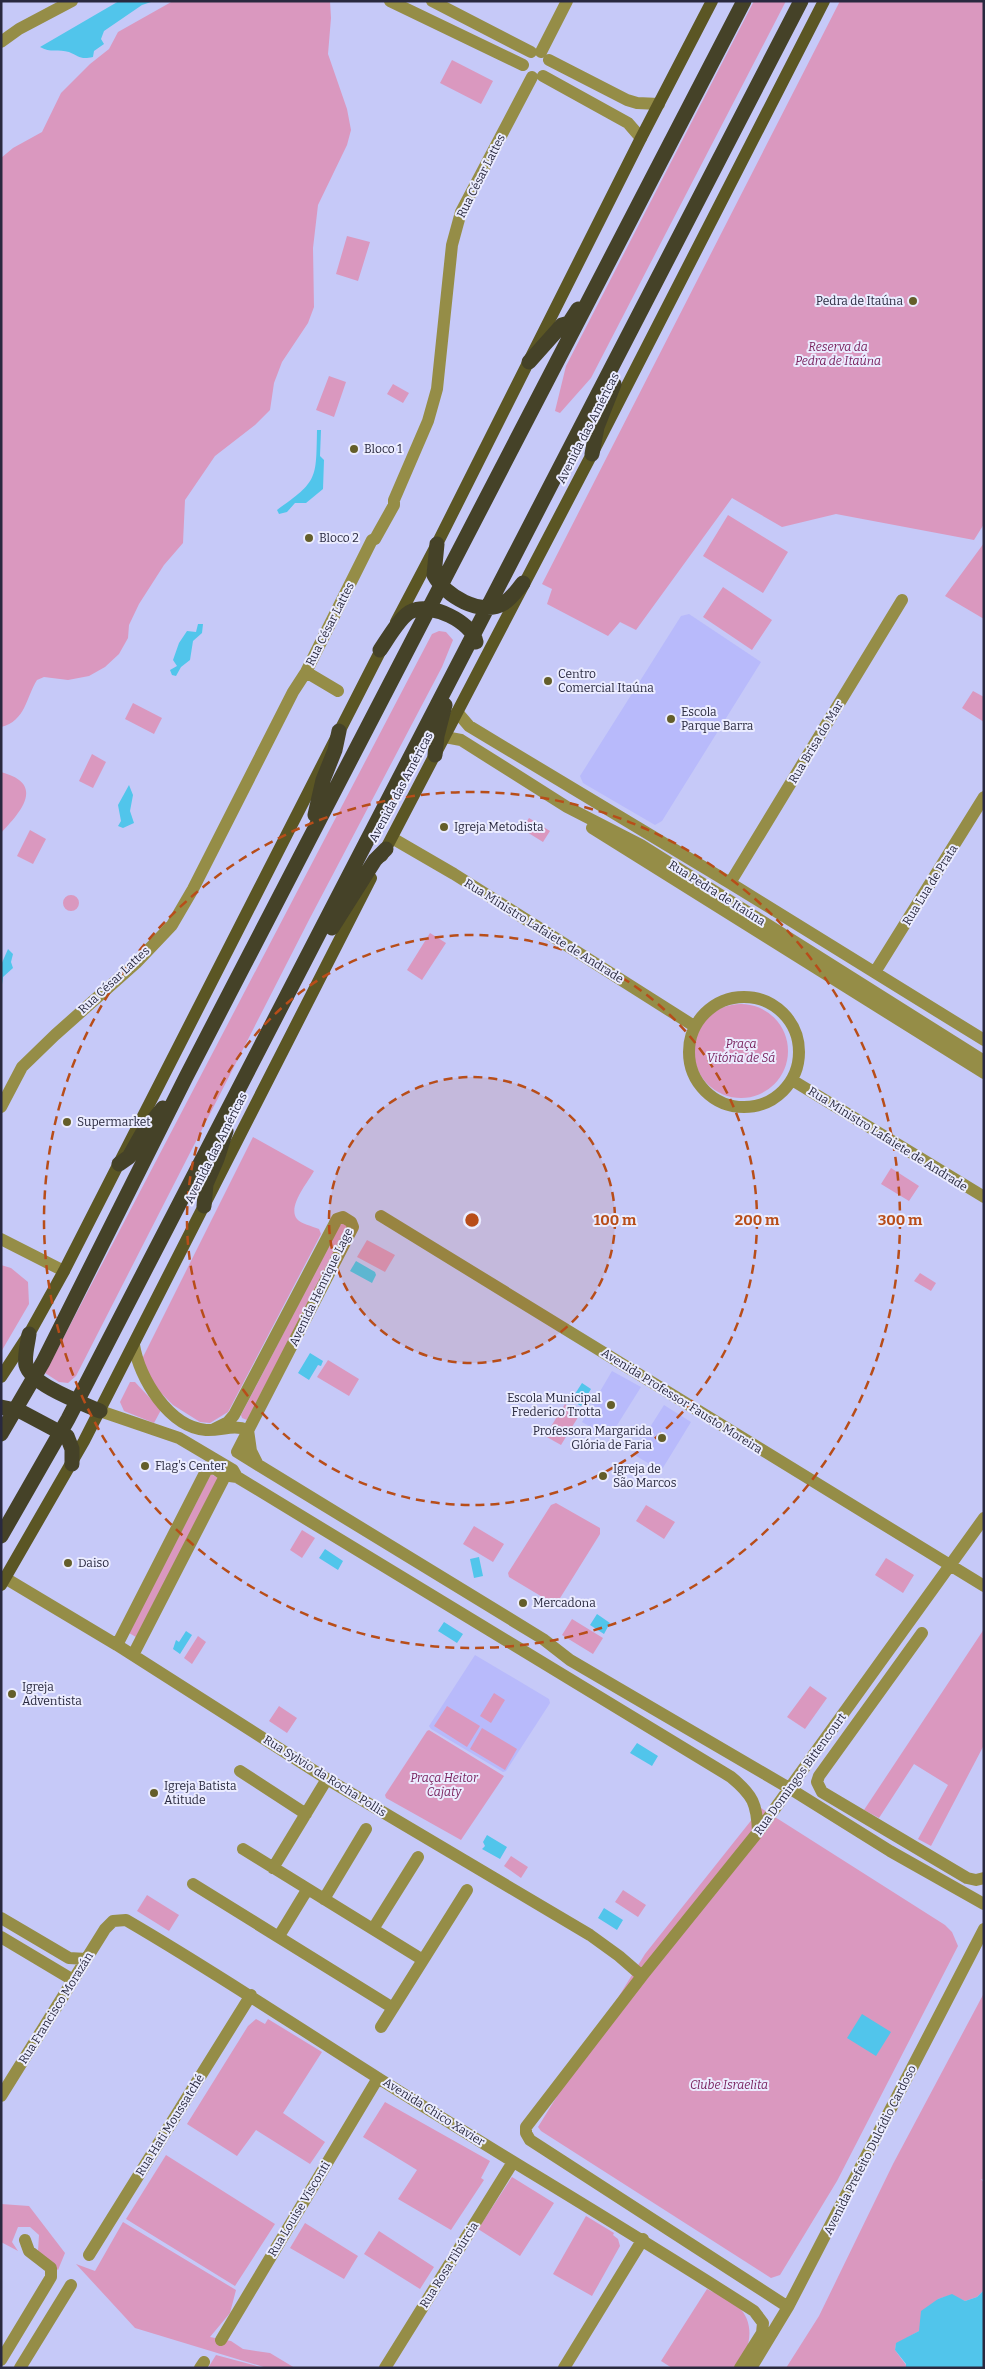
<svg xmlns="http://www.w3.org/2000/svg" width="985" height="2369" viewBox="0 0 985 2369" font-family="Bitter,serif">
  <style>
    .built { fill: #b8bafb }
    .green { fill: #da98bf }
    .water { fill: #51c5eb }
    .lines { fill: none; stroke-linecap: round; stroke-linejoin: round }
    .minor { stroke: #958d47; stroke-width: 12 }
    .major { stroke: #5b5624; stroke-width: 12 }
    .highway { stroke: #454228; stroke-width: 15 }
    .ring { fill: none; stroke: #b84d19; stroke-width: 2.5; stroke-dasharray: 9 6 }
    .poi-dot { fill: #645e2a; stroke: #ebecff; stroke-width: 2 }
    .labels { text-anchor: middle; stroke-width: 4; stroke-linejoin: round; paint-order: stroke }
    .street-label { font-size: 12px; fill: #29293f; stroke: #ebecff }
    .poi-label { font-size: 12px; fill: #29293f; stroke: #ebecff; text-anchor: start }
    .park-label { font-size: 12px; font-style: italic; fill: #761d5a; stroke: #ebecff }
    .centre { fill: #b84d19; stroke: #ebecff; stroke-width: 2.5 }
    .ring-label { font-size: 15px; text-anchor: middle; font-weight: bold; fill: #b84d19; stroke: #ebecff; stroke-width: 4; stroke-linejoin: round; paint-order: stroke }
  </style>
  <rect width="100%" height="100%" fill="#c6c9f8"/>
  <path class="built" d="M689 614 761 662 662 821 655 825 583 783 580 776 681 616Z
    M612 1371 641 1387 609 1438 582 1422Z
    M664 1405 691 1422 661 1471 633 1454Z
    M475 1655 549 1699 550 1703 506 1771 503 1772 431 1729 429 1726Z"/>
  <path class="green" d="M173 1H330L331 18 328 54 347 109 351 130 347 145 318 205 313 248 314 307 308 323 282 362 274 383 270 410 255 425 215 456 185 500 183 543 164 565 139 604 129 625 128 638 119 654 105 667 89 676 68 680 44 677 37 680C26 697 26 721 1 727V158L13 148 42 132 61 93 90 64 109 49 118 32Z
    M754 1H786L591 378 560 413 555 411 566 366Z
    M840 1H984V524L974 540 836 514 782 527 732 498 636 630 620 622 608 636 547 604 552 589 542 584Z
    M452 60 493 81 481 104 440 83Z
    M347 236 370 242 358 281 336 274Z
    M329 376 346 382 334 417 316 410Z
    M393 384 409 393 403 403 387 394Z
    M728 515 788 552 763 593 703 556Z
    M984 543V619L945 596Z
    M723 587 772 620 752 650 703 617Z
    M439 631 446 632 453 640 442 667 310 918 76 1376 68 1383 59 1382 45 1373 432 634Z
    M973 691 984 697V722L962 708Z
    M133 703 162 718 154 734 125 719Z
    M92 754 106 762 93 788 79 781Z
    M1 772C7 774 14 776 19 780 39 795 12 821 1 833Z
    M529 818 550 831 543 842 522 829Z
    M30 830 46 839 33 864 17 856Z
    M63 903a8 8 0 1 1 16 0a8 8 0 1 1-16 0Z
    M430 933 446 943 422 980 407 970Z
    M694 1051a47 47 0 1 1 94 0a47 47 0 1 1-94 0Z
    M253 1137 314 1171C308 1182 287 1207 297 1219 301 1224 312 1226 319 1229L321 1234 228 1412 210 1423 200 1422 173 1405 152 1384 142 1359Z
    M891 1168 919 1186 909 1201 881 1184Z
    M343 1223 348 1227 247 1420 242 1418 241 1415 339 1226Z
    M367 1240 395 1255 385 1272 357 1257Z
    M1 1265 11 1268 28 1282 29 1304 1 1352Z
    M920 1273 936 1283 931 1291 914 1281Z
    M328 1360 359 1379 349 1396 317 1377Z
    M130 1382H135L161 1410 154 1423 124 1411 120 1402Z
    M565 1404 580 1414 561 1445 545 1436Z
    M211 1474 218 1478 136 1637 129 1633Z
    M556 1503 600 1528V1534L557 1603 554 1604 509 1577 508 1573 551 1505Z
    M646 1505 675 1522 664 1539 636 1521Z
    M474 1526 504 1544 493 1562 463 1544Z
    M302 1530 315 1538 302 1558 290 1550Z
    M886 1558 914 1575 903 1593 875 1575Z
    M572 1619 603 1638 593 1654 562 1635Z
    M984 1629V1745L931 1846 918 1839 948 1785 914 1764 879 1818 864 1810Z
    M198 1636 206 1642 192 1664 184 1658Z
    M810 1686 827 1698 805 1729 787 1717Z
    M494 1693 505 1700 491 1723 480 1716Z
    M279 1706 297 1718 287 1733 269 1721Z
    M447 1706 480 1726 467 1747 434 1726Z
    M482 1728 517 1749 505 1770 470 1749Z
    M429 1730 504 1776 461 1840 386 1798 385 1795 427 1731Z
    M761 1808 945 1925 952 1932 958 1946 837 2181 780 2275 771 2278 541 2131 538 2127 645 1954Z
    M511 1856 528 1867 521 1878 504 1866Z
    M623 1890 646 1905 638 1917 615 1902Z
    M147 1895 179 1915 169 1931 137 1911Z
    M984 1993V2180L981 2179 984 2183V2290L977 2297 965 2301 952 2295 938 2299 919 2331 896 2344 895 2350 906 2365V2368H786L819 2316 893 2164Z
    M256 2019 265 2024 268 2019 322 2052 283 2113 325 2142 310 2164 256 2130 237 2156 187 2124 248 2026Z
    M385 2102 490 2161 481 2178 484 2180 451 2230 398 2199 417 2170 363 2137Z
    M166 2155 275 2224 235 2286 126 2219Z
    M512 2177 554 2203 520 2256 478 2229Z
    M1 2204 29 2206 65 2253 58 2270 38 2251 39 2235 30 2227H18L12 2242 18 2251 1 2242Z
    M586 2216 614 2233 613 2235 618 2239 620 2246 592 2296 553 2274Z
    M123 2222 236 2290 230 2313 210 2337 231 2341 243 2349 270 2353 295 2368H267L135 2328 76 2264 95 2271Z
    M305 2223 358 2256 344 2279 290 2248Z
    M379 2231 434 2267 420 2289 364 2254Z
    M707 2289C717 2294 730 2299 738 2306 757 2325 749 2349 738 2368H672L661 2361Z
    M216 2355 264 2368H208Z"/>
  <path class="water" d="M119 1H154L142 5 104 31 101 39 104 44 94 51 93 57C80 60 79 56 69 52 59 49 50 53 40 47Z
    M317 430H321L320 456 324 460 323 489 306 503H295L287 512 279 514 277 510C318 481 316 479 317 430Z
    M198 624H203L202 633 193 641 190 660 181 667 176 676 172 675 170 670 177 666 173 660 179 643 187 631 196 632Z
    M129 785 133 795 130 811 134 823 123 828 118 826 121 821 118 805Z
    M8 949 13 954 11 962 13 968 3 977 1 992V965Z
    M356 1261 375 1272 376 1275 372 1283 350 1271Z
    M310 1353 323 1361 321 1366 318 1365 309 1380 298 1373Z
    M582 1383 591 1389 581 1406 571 1400Z
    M325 1549 343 1561 338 1570 319 1558Z
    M479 1557 483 1576 474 1578 470 1559Z
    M597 1614 610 1623 604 1634 590 1625Z
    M444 1622 463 1634 457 1643 438 1631Z
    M186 1631 192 1635 180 1654 173 1649 176 1640 179 1642Z
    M637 1743 658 1756 652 1766 630 1753Z
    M487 1835 507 1847 500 1859 482 1849 485 1846 483 1842Z
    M604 1908 623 1920 617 1930 598 1918Z
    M862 2014 891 2032 876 2056 847 2038Z
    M984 2290V2368H906V2364L895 2350 896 2343 919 2331 921 2311 938 2299 952 2294 965 2301 977 2297Z"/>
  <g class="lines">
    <path class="minor" d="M390 1 523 65
      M432 1 531 52
      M1 42 19 29 72 1
      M541 52 567 1
      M549 60 627 100 637 103 659 104
      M543 76 628 123 641 138
      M306 672 338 691
      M457 712 469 726 730 883 984 1040
      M445 737 461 740 567 807 641 845 984 1061
      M592 828 984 1073
      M392 838 454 874 694 1026
      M730 883 902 600
      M875 972 984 797
      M689 1052a55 55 0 1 1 110 0a55 55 0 1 1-110 0Z
      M792 1080 984 1197
      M1 1107 22 1067 55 1035 136 963 172 925 193 889 293 692 306 672 372 540 375 539 394 505V500L428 421 437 389 452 245 461 212 532 77
      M381 1216 984 1586
      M1 1239 64 1271
      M134 1345C139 1378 169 1427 206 1430 221 1431 233 1424 248 1430L251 1451 258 1465
      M100 1411 179 1438 233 1470 237 1477 230 1476
      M214 1429 228 1422 234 1415 337 1219 343 1217 351 1222 353 1227 237 1452 543 1639 570 1660 789 1788 890 1851 984 1904
      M237 1477 731 1777C753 1795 757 1804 758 1832
      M5 1578 117 1645 327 1779 590 1935 619 1956 642 1976
      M922 1633 819 1776 817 1782 822 1792 967 1878 976 1880 984 1878
      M117 1645 207 1469 214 1468 224 1475 223 1480 133 1655
      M240 1771 306 1814
      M243 1849 423 1960
      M273 1868 327 1779
      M193 1884 393 2008
      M324 1899 366 1829
      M1 1918 69 1958 86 1959
      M373 1929 418 1857
      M279 1936 307 1890
      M1 1937 73 1980
      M381 2027 467 1890
      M1 2096 105 1929 113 1921 126 1920C212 1970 294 2025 378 2078 503 2157 630 2231 754 2311L763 2323 762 2333 740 2368
      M89 2255 251 1995
      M788 2307 530 2140 526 2133V2127L642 1976 758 1832 984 1518
      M221 2340 378 2078
      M1 2360 51 2277V2268L29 2251 25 2240
      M20 2368 71 2285
      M200 2368 204 2362
      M385 2368 513 2162
      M564 2368 643 2239
      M751 2368 788 2307 984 1929"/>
    <path class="major" d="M396 622 437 544 641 138 712 1
      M382 856 592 454 824 1
      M1 1377 29 1334 64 1271 385 642
      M1 1585 84 1441 371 878"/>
    <path class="highway" d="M529 362 562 325 569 323 578 309
      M592 454 597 427 614 384
      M437 544 434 575C445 596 481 617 504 603 512 598 517 590 523 583
      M380 650C387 640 401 615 412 611 431 602 472 622 476 642
      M435 755 437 736 445 705
      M315 815 323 780 335 750 339 731
      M332 928 375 860 386 849
      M119 1164 129 1157 142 1134 163 1108
      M204 1206 206 1184 217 1159 226 1131
      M29 1334C28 1343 24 1356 26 1365 31 1385 82 1403 100 1411
      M1 1407 20 1411 67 1436 72 1449V1464
      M1 1434 43 1362 186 1077 744 1
      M1 1536 68 1419 801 1"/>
  </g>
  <circle cx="472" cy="1220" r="143" fill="#b84d19" fill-opacity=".12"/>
  <g class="ring">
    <circle cx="472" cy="1220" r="143"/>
    <circle cx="472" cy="1220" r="285"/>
    <circle cx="472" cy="1220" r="428"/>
  </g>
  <g class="poi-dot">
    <circle cx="913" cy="301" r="5"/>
    <circle cx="354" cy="449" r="5"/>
    <circle cx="309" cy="538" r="5"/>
    <circle cx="548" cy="681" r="5"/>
    <circle cx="671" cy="719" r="5"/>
    <circle cx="444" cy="827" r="5"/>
    <circle cx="67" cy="1122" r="5"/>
    <circle cx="611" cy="1405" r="5"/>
    <circle cx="662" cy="1438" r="5"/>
    <circle cx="145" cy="1466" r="5"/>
    <circle cx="603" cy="1476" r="5"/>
    <circle cx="68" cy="1563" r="5"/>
    <circle cx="523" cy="1603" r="5"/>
    <circle cx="12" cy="1694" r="5"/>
    <circle cx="154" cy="1793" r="5"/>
  </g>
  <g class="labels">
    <g class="street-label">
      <text transform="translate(481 176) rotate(-63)" y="4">Rua César Lattes</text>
      <text transform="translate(588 428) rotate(-63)" y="4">Avenida das Américas</text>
      <text transform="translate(330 624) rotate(-63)" y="4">Rua César Lattes</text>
      <text transform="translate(816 742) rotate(-59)" y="4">Rua Brisa do Mar</text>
      <text transform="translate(401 787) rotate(-62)" y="4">Avenida das Américas</text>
      <text transform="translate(930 885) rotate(-58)" y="4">Rua Lua de Prata</text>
      <text transform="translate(717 893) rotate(32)" y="4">Rua Pedra de Itaúna</text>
      <text transform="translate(544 931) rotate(32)" y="4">Rua Ministro Lafaiete de Andrade</text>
      <text transform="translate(114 980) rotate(-43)" y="4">Rua César Lattes</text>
      <text transform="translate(888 1139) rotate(32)" y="4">Rua Ministro Lafaiete de Andrade</text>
      <text transform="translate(216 1148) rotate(-63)" y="4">Avenida das Américas</text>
      <text transform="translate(321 1287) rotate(-64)" y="4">Avenida Henrique Lage</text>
      <text transform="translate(682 1401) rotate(32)" y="4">Avenida Professor Fausto Moreira</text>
      <text transform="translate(800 1774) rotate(-54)" y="4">Rua Domingos Bittencourt</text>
      <text transform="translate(325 1776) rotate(32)" y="4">Rua Sylvio da Rocha Pollis</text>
      <text transform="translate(56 2008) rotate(-58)" y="4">Rua Francisco Morazán</text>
      <text transform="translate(434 2112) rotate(32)" y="4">Avenida Chico Xavier</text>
      <text transform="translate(170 2125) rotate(-58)" y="4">Rua Hati Moussatché</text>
      <text transform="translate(870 2150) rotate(-63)" y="4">Avenida Prefeito Dulcídio Cardoso</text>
      <text transform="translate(299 2209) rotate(-59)" y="4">Rua Louise Visconti</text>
      <text transform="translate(449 2265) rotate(-58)" y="4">Rua Rosa Tibúrcia</text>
    </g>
    <g class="poi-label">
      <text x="903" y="305" text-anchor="end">Pedra de Itaúna</text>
      <text x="364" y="453">Bloco 1</text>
      <text x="319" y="542">Bloco 2</text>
      <text x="558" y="678">Centro<tspan x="558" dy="14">Comercial Itaúna</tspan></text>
      <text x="681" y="716">Escola<tspan x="681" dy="14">Parque Barra</tspan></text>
      <text x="454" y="831">Igreja Metodista</text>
      <text x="77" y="1126">Supermarket</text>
      <text x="601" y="1402" text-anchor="end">Escola Municipal<tspan x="601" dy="14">Frederico Trotta</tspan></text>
      <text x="652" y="1435" text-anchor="end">Professora Margarida<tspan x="652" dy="14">Glória de Faria</tspan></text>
      <text x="155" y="1470">Flag's Center</text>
      <text x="613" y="1473">Igreja de<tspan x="613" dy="14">São Marcos</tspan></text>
      <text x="78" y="1567">Daiso</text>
      <text x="533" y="1607">Mercadona</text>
      <text x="22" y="1691">Igreja<tspan x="22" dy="14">Adventista</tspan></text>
      <text x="164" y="1790">Igreja Batista<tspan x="164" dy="14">Atitude</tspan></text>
    </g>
    <g class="park-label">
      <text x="838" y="351">Reserva da<tspan x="838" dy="14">Pedra de Itaúna</tspan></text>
      <text x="741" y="1048">Praça<tspan x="741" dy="14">Vitória de Sá</tspan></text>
      <text x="444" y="1782">Praça Heitor<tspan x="444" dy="14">Cajaty</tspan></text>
      <text x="729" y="2089">Clube Israelita</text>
    </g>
  </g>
  <circle cx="472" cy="1220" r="8" class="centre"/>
  <g class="ring-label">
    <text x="615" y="1225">100 m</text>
    <text x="757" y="1225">200 m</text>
    <text x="900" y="1225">300 m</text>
  </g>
  <rect width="985" height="2369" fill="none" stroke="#29293f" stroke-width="5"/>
</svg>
